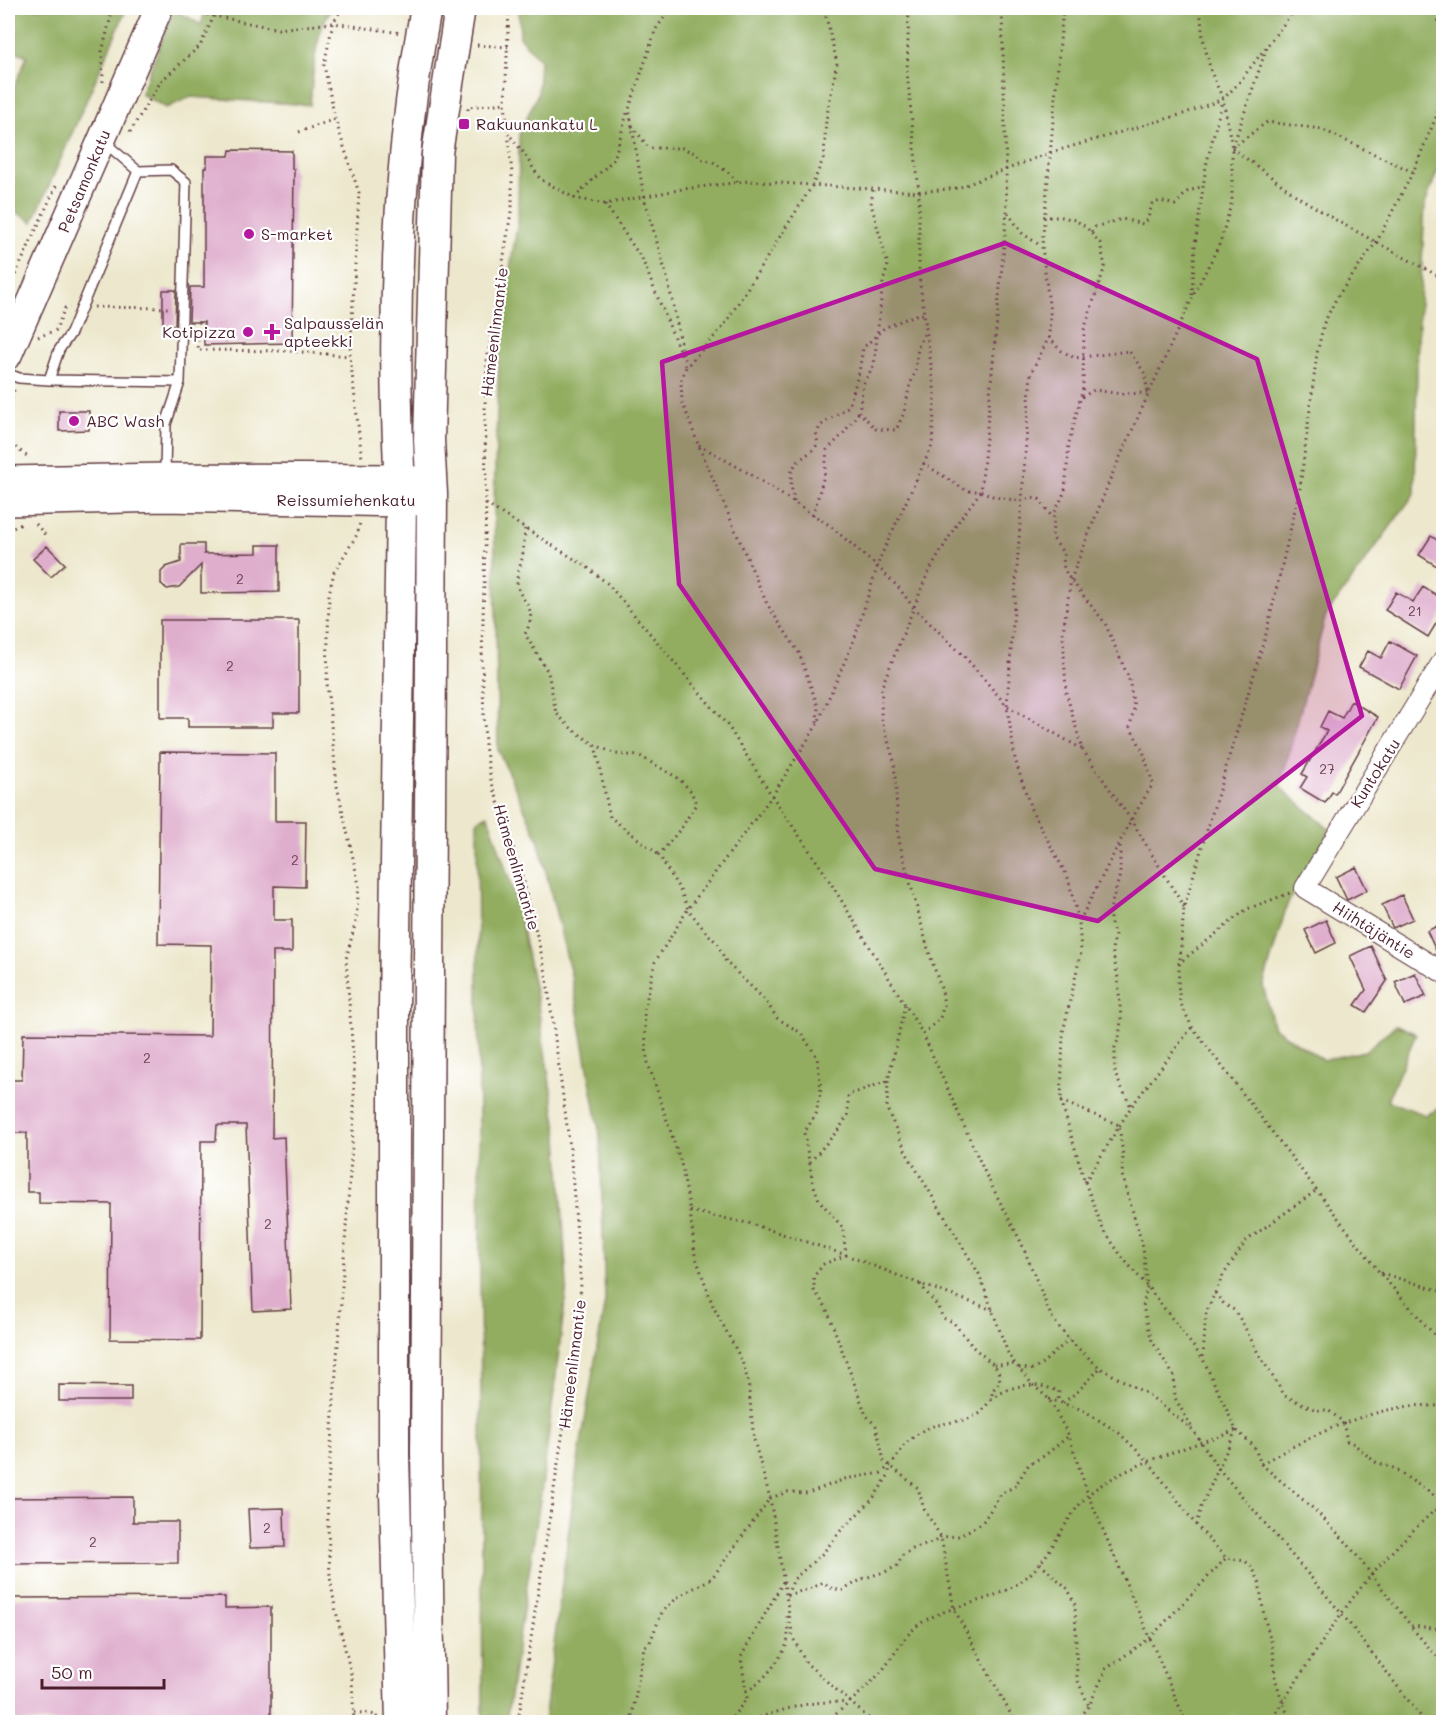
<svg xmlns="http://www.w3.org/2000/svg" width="1451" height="1730" viewBox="0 0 1451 1730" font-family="Mali,sans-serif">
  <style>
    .forest { fill: #92ad60; stroke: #6e6646; stroke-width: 1.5 }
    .building { fill: #dfaecd }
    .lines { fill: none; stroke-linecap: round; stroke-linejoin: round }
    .lane-casing { stroke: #623d43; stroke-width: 12 }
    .street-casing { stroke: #623d43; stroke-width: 22 }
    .secondary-casing { stroke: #623d43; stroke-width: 30 }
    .primary-casing { stroke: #623d43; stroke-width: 33 }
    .path { stroke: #623d43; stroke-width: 3; stroke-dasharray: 1.5 4.5; stroke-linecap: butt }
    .lane { stroke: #fff; stroke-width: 9 }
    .street { stroke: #fff; stroke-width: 20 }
    .secondary { stroke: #fff; stroke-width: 27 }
    .primary { stroke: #fff; stroke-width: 30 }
    .marked { fill: #b5179e; fill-opacity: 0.2; stroke: #b5179e; stroke-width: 4.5; stroke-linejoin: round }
    .poi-dot { fill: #b5179e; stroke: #fff; stroke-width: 2 }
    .labels { text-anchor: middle; stroke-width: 4.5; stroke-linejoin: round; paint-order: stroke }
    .number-label { font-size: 14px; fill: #6f4354 }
    .poi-label { font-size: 16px; fill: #4a1f2b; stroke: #fff; text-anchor: start }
    .street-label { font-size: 16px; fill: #4a1f2b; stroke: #fff }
  </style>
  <rect width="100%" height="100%" fill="#fff"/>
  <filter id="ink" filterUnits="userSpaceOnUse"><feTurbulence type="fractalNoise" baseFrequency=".0167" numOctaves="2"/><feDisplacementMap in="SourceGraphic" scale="12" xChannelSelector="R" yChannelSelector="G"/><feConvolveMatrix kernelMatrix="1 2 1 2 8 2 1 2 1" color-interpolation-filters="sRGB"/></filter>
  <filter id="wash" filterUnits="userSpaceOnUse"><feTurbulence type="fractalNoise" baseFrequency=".008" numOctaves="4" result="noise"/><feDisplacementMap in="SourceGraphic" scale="24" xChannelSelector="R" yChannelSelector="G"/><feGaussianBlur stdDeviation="1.35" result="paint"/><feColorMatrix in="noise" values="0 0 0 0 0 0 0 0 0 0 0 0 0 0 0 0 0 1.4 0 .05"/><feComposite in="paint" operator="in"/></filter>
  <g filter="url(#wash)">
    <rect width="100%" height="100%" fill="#ede8cd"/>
    <path class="forest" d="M8 8H127L33 222 10 209 8 202V102L27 56 8 48Z
      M206 8H332C314 31 313 76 310 105L191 97 166 108 141 94 174 9 201 25Z
      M519 8H1443V156L1425 204 1417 361 1415 493 1326 615 1280 787 1330 830 1287 905 1263 986 1274 1028 1323 1060 1365 1051 1396 1025 1416 1034 1387 1101 1426 1115 1443 1107V1722H544L577 1467 605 1301 600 1135 572 979 538 839 498 750 494 502 500 328 518 221 519 135 538 93 540 60 520 38Z
      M488 815 516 900 538 1006 558 1136 567 1286 542 1487 506 1722H488L483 1720 477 820Z"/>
    <g id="blocks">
      <path class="building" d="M230 150 292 151V169H294L292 343 204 345V322H189L190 287H204V168H207V156H229Z
        M163 290H176L175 325H163Z
        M59 411H89V430L59 431Z
        M1431 536 1443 544V570L1419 555Z
        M181 544H204V554L257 553V545H279V592L201 593V565L179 587 167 589 161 584V572L166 567 181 562Z
        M47 546 65 564 51 577 33 559Z
        M1423 587 1443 599V612L1428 637 1385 610 1396 592 1413 602Z
        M160 620H299V713H273V727H188V718H160Z
        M1390 641 1417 656 1399 689 1359 667 1368 651 1381 658Z
        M1351 701 1378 717 1335 794 1332 792 1325 803 1300 788 1307 777 1302 774 1327 731 1320 727 1328 711 1342 718Z
        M160 752 275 753V821H306L305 887 274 886V920H292V952H273L272 1138 284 1137 291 1309 253 1311 246 1125H217L216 1141H201L200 1340 110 1339 111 1204 39 1203V1192H27V1133H8V1080H22L23 1034 210 1036 211 945 158 944Z
        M1356 867 1367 890 1347 900 1336 877Z
        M1402 895 1413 919 1393 928 1382 905Z
        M1326 920 1336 943 1316 953 1305 930Z
        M1443 923V959L1438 955 1427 931Z
        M1371 946 1387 981 1366 1012 1355 1005 1366 990 1350 956Z
        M1415 973 1426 996 1405 1005 1395 982Z
        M59 1385 131 1386V1401H59Z
        M133 1497V1522H178V1563L8 1564V1498Z
        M284 1508 285 1547 250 1548 248 1509Z
        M225 1597V1608L271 1607V1722H8V1598Z"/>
    </g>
  </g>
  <g filter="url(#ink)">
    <use href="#blocks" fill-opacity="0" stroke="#623d43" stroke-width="1.5"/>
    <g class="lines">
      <defs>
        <path id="lane" d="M104 142 138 171 171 170 186 182 180 382 166 424 165 473
          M8 374 19 378 49 380 180 382
          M49 380 59 350 71 333 138 171"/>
        <path id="street" d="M1444 659 1305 888 1444 973"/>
        <path id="secondary" d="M8 355 159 8
          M8 480 165 477 400 478C416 479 422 481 432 494L422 501 401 503 165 498 8 502"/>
        <path id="primary" d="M401 1722 394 1455V1008L401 503C391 339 395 170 426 8
          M430 1722 426 1452 432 494 429 440 437 153 460 8"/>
      </defs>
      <use href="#lane" class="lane-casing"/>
      <use href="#street" class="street-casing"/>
      <use href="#secondary" class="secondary-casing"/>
      <use href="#primary" class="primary-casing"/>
      <path class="path" d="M184 8 195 12 278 29 333 23 401 33
        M342 8 333 23 324 65 335 119 359 193 350 356 362 459
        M509 8 505 103 512 173V206L487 361 485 404 486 504 482 661 485 746 491 780 523 878 546 973 570 1148 581 1284 578 1334 518 1722
        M671 8 656 29 629 109 644 197 668 281 686 367
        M1063 8 1042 246 1050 313 1049 337 1031 373 1007 706 1015 759 1031 809 1068 878 1079 922 1081 952 1063 1032 1061 1101 1085 1182 1103 1229 1122 1257 1147 1286 1203 1359 1236 1430 1254 1446 1261 1464 1315 1510 1347 1543 1411 1626 1444 1629
        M1436 8 1444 49
        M477 45 508 47
        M103 82 102 52 113 8
        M1444 88 1436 117 1413 172 1377 241 1337 297 1324 323 1317 353 1300 488 1266 634 1184 907 1178 984 1180 1002 1192 1027 1380 1273 1444 1346
        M468 110V107L505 103
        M632 126 649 148H682L697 154 703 160 712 161 729 173 738 182
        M130 132 161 81 200 46 214 16
        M299 132 335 119
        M511 137 523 152 540 179 574 198 605 204 683 189 750 181 919 192 958 188 1049 153 1183 114 1223 99 1238 84 1296 8
        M1233 146 1267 47
        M1232 148 1297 196 1339 222 1444 279
        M1232 148 1267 122 1321 129 1413 172
        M873 190 871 204 888 265 883 282 874 365 863 384 859 412 876 429 896 430 904 413 909 388 915 372 918 347 925 332
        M574 198 614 159 628 110
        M605 204 642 259 682 357
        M1008 213 1022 233 1041 246
        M1043 217H1062L1075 220 1087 228 1100 243 1105 266 1084 330 1083 388 1069 443 1065 491 1054 514 1052 537 1064 554 1063 565 1067 575 1105 623 1129 679 1134 707 1130 727 1143 751 1153 784 1131 820 1080 920
        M1091 232 1095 227 1122 219 1143 224 1148 218 1152 204 1160 201 1175 205 1187 192 1203 186
        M8 291 56 186
        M1192 295 1195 245 1206 166 1222 101
        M94 307 172 308
        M199 322 198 350 289 351 350 356
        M38 337 56 330 65 308H70
        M1049 337 1060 350 1075 358 1129 351 1144 372 1148 392
        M14 390C11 406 2 432 14 446 18 450 25 454 29 458
        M1082 397 1094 390 1122 394 1148 393
        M699 445 750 474 829 525 877 566 899 588 913 607 965 657 1007 706 1082 749
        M923 463 967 491H981L995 497 1021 501 1031 498 1039 499 1052 517
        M794 502C792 487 786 471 800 460 808 453 813 452 818 443L816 436 820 426 849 406 859 372 863 348 884 328 915 315 924 314
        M486 504 587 567 608 584 728 726 772 796 824 872 923 1034 986 1175 1021 1242 1051 1316 1069 1340 1100 1368 1149 1395 1193 1430 1218 1468 1342 1614 1425 1722
        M813 515 825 472 827 450 843 434 859 412
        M36 524 46 536
        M525 529C524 538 524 548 522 558 521 565 517 574 517 581 518 604 541 604 525 634L548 672 556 713 572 729 595 745 616 754 640 756 678 778 691 791 696 804 682 827 659 855 681 892 688 909 705 931 718 944 726 962 765 1000 777 1018 801 1033 817 1057 821 1088 816 1114 804 1133 813 1183 819 1200 843 1228 846 1255 824 1264 814 1276V1290L826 1307 866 1415 876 1426 884 1461 918 1488 924 1509 941 1537 954 1609 1015 1722
        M8 530 22 524
        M817 722 818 707 799 653 767 604 698 444 682 401 681 382 686 367 723 327 812 186 824 157 826 120 837 63 824 8
        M595 745 610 817 659 855
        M1120 847V875L1110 910V921L1115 936 1112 949 1118 978 1121 1020 1119 1038 1115 1047V1074L1131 1107
        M1184 907 1131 820 1082 749 1066 692 1063 632 1071 579 1111 477 1192 298 1220 243 1232 201V148L1223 99 1211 72 1203 38 1200 8
        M1178 964 1247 909 1290 893
        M905 1005 888 1081 887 1109 907 1154 979 1274 1009 1356 1031 1383 1049 1399 1069 1436 1088 1495 1186 1722
        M923 1034 940 1018 944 1005 942 991 928 949 899 841 894 761 881 717 882 686 927 575 958 522 981 491 1007 212 1002 8
        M1061 1101 1119 1125 1123 1155 1122 1175 1143 1247 1147 1286 1143 1307 1146 1318 1152 1341 1174 1376 1175 1398 1192 1428
        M810 1162 839 1129 848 1115V1095L888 1081
        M1085 1182 1131 1107 1192 1027
        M690 1211 752 1224 846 1255 920 1284 993 1310
        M1381 1273 1444 1292
        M1215 1293 1224 1304 1234 1310 1242 1322 1258 1353 1285 1396 1316 1410H1328L1343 1422 1347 1441 1354 1444 1375 1462 1393 1468 1444 1502
        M1203 1357 1206 1313 1222 1277 1246 1241 1317 1190
        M994 1365 1015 1364
        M1019 1368C1024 1368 1030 1370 1034 1369 1040 1367 1061 1346 1069 1340
        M991 1399C1015 1383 1032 1382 1059 1391L1058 1402
        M1049 1399 1083 1410 1119 1433 1149 1462 1196 1525 1226 1558 1245 1561 1252 1567 1259 1581 1264 1616 1273 1649 1275 1678 1283 1703 1291 1722
        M1063 1403 1078 1391 1100 1368
        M1261 1464C1308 1437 1357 1413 1411 1406 1422 1405 1433 1406 1444 1406
        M1196 1525 1201 1507 1236 1430
        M1040 1563 1068 1589 1075 1605 1077 1679 1089 1706
        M787 1595 812 1588 823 1582 831 1588 842 1591 862 1579 887 1571 897 1566 903 1555 913 1549 934 1542 941 1537 959 1536 982 1523 1001 1494 1015 1486 1029 1464 1044 1456 1069 1436
        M787 1595 794 1579 823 1553 842 1529 872 1500 888 1476 890 1467
        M1412 1628 1444 1665
        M746 1691C760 1686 782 1658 787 1643 789 1634 787 1623 787 1613
        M354 1712 377 1715V1717
        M354 1722 352 1678 335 1607 330 1577 327 1500 354 1116V1070L346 959 356 921 359 885 337 786 327 683 329 594 334 572 358 533 360 522
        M631 1722 644 1647 650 1642 662 1612 678 1597 712 1578 770 1498 788 1492 808 1493 845 1479 881 1473 892 1464 906 1443 920 1432 933 1426 968 1419 981 1413 991 1399 993 1390 1000 1381 998 1370 994 1365 974 1348 953 1322 943 1318 938 1307 920 1284
        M729 1722 747 1698 741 1657 783 1582
        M742 1722C780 1713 806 1698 847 1703
        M827 1722C845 1706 864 1691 880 1673 895 1656 904 1633 924 1621 956 1603 995 1602 1024 1579 1051 1559 1063 1520 1087 1496 1117 1467 1196 1445 1236 1430
        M873 1722 806 1663 793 1638 770 1498 754 1440 748 1381 742 1361 713 1306 695 1255 690 1211 681 1163 647 1060 644 1011 655 962 688 909 772 796 817 725 854 640 880 558 932 446 935 394 919 277V192L907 72 909 8
        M1077 1722 1089 1706 1106 1669 1150 1638 1226 1558
        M1269 1722C1303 1674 1333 1620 1372 1574 1394 1548 1418 1525 1444 1502"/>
      <use href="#lane" class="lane"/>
      <use href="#street" class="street"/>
      <use href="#secondary" class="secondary"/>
      <use href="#primary" class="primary"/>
    </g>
  </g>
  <path class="marked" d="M1005 243 1257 359 1362 716 1098 921 875 869 679 584 662 362Z"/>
  <g class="poi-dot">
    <rect x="458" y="118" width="12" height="12" rx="3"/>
    <circle cx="249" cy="234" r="6"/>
    <circle cx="248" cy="332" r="6"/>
    <path d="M269 323h6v6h6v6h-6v6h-6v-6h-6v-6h6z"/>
    <circle cx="74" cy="421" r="6"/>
  </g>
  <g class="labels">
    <g class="number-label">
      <text x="240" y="584">2</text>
      <text x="1415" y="616">21</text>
      <text x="230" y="671">2</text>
      <text x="1327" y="774">27</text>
      <text x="295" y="865">2</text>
      <text x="147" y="1063">2</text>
      <text x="268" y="1229">2</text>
      <text x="267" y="1533">2</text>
      <text x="93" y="1547">2</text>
    </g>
    <g class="poi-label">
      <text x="476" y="130">Rakuunankatu L</text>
      <text x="261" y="240">S-market</text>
      <text x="284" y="329">Salpausselän<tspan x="284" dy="18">apteekki</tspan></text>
      <text x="236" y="338" text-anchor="end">Kotipizza</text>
      <text x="86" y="427">ABC Wash</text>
    </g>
    <g class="street-label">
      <text transform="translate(84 181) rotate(-67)" y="6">Petsamonkatu</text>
      <text transform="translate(494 332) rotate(-83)" y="6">Hämeenlinnantie</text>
      <text x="346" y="506">Reissumiehenkatu</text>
      <text transform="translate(1375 773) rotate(-58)" y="6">Kuntokatu</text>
      <text transform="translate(517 867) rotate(74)" y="6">Hämeenlinnantie</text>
      <text transform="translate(1374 930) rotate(32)" y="6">Hiihtäjäntie</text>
      <text transform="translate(572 1364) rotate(-83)" y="6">Hämeenlinnantie</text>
    </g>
  </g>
  <rect width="1451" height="1730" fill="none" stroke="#fff" stroke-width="30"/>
  <path d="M42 1679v9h122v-9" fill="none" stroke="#4a1f2b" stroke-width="3"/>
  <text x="51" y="1679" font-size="18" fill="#4a1f2b" stroke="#ffffff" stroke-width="4.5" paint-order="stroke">50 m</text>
</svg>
